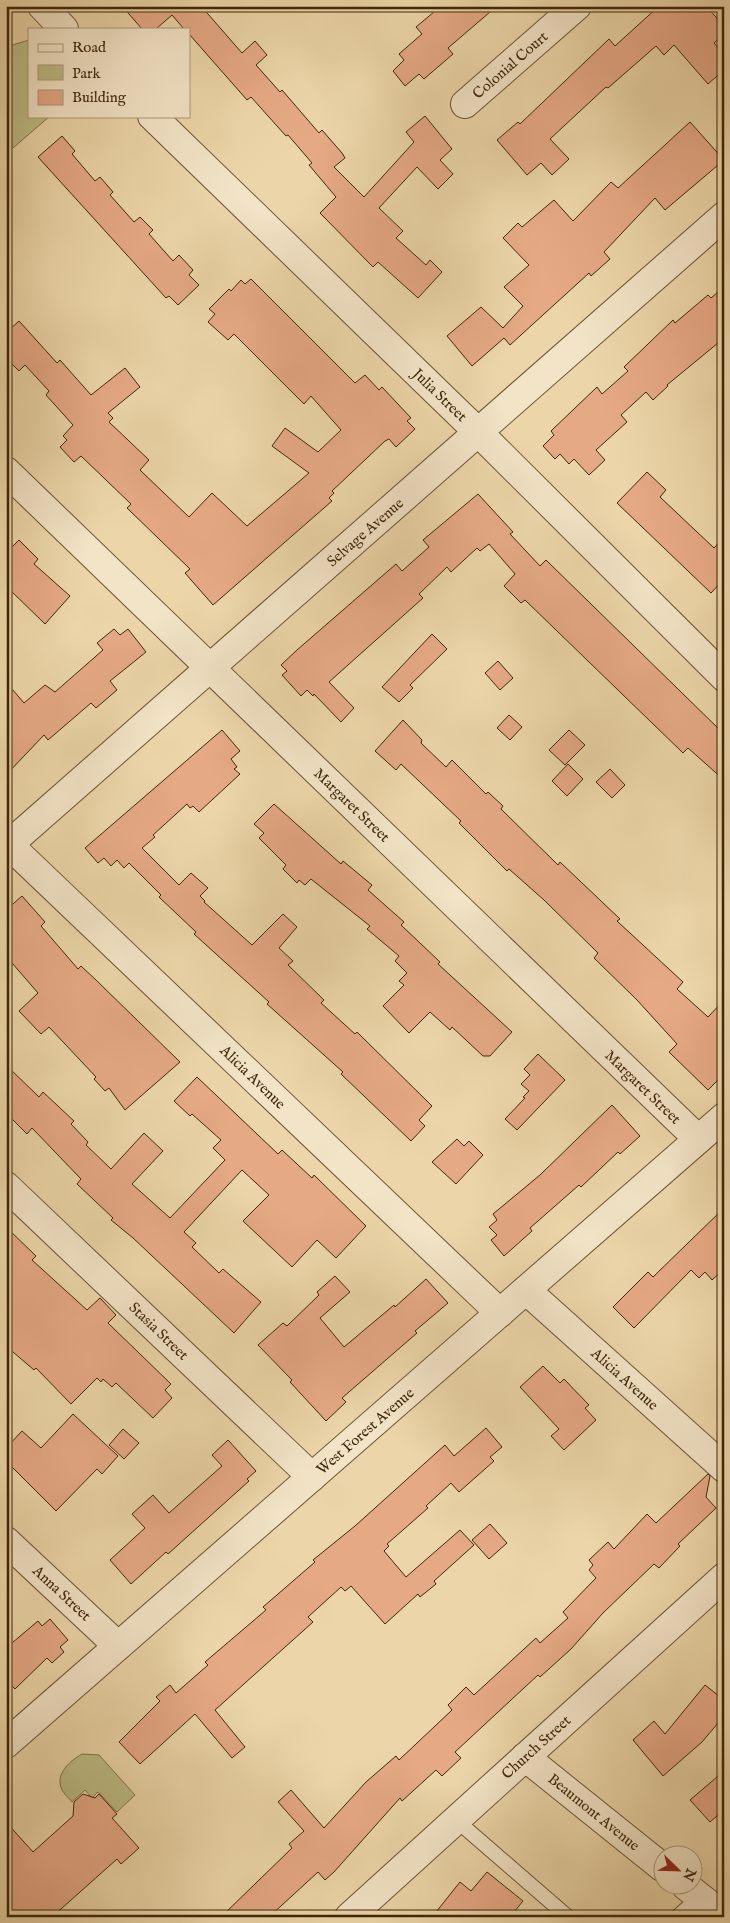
<svg xmlns="http://www.w3.org/2000/svg" width="730" height="1923" viewBox="0 0 730 1923" font-family="'IM FELL English',serif">
  <style>
    .green { fill: #bdbc84; stroke: #7e7247 }
    .building { fill: #e6a986; stroke: #3e270a }
    .lines { fill: none; stroke-linecap: round; stroke-linejoin: round }
    .service-casing { stroke: #6a5332; stroke-width: 16 }
    .minor-casing { stroke: #6a5332; stroke-width: 30 }
    .tertiary-casing { stroke: #6a5332; stroke-width: 30 }
    .service { stroke: #f3e4c7; stroke-width: 14 }
    .minor { stroke: #f3e4c7; stroke-width: 28 }
    .tertiary { stroke: #f3e4c7; stroke-width: 28 }
    .labels { text-anchor: middle; stroke-width: 5; stroke-linejoin: round; paint-order: stroke }
    .street-label { font-size: 15px; fill: #3e270a; stroke: #f3e4c7 }
  </style>
  <rect width="100%" height="100%" fill="#ecd6a9"/>
  <filter id="stains"><feTurbulence type="fractalNoise" baseFrequency=".004" numOctaves="4"/><feColorMatrix values="0 0 0 0 .2 0 0 0 0 .09 0 0 0 0 .02 0 0 0 .5 -.17"/></filter>
  <radialGradient id="worn" r=".72"><stop offset=".6" stop-color="#630" stop-opacity="0"/><stop offset="1" stop-color="#630" stop-opacity=".3"/></radialGradient>
  <path class="green" d="M29 40V116H50L6 154V47Z
    M82 1754 99 1755 135 1795 117 1812 98 1792 92 1798 85 1790 72 1802C69 1798 64 1794 62 1790 54 1774 71 1760 82 1754Z"/>
  <path class="building" d="M122 6H201L242 53 255 41 267 55 256 65 280 92 282 90 319 133 322 130 342 153 345 158 334 167 364 197 414 142 406 132 425 116 452 149 440 160 453 174 438 189 417 167 379 208 403 231 396 238 426 265 430 260 442 272 418 298 378 262 373 267 320 213 336 197 309 165 312 163 288 135 286 136 251 97 247 100 189 34V29H184L172 15 156 29H142Z
    M441 6H497L448 48 453 54 424 79 419 74 405 86 393 71 404 60 399 54 422 34 416 27Z
    M659 6H706L724 26V34L714 43 724 54V70L708 84 674 45 664 55 656 46 608 88 606 87 550 139 569 159 552 175 541 163 527 175 497 140 518 122 520 124 609 39 615 46Z
    M690 122 724 160 665 210 655 198 604 252 610 259 591 276 589 273 510 345 504 338 472 366 447 336 481 307 503 328 523 306 504 287 529 265 503 238 518 223 522 227 554 200 573 221 611 182 618 188Z
    M62 136 75 151 72 154 95 181 100 177 113 192 110 195 134 222 140 217 153 230 149 234 173 261 179 255 193 270 189 275 199 285 178 305 169 296 166 298 38 157Z
    M251 279 355 383 365 375 379 390 382 387 411 418 407 421 415 429 396 447 389 439 385 441 332 491 334 493 329 498 332 501 213 605 185 573 190 569 127 508 131 504 81 456 74 462 60 447 67 440 63 436 73 425 46 395 49 391 25 365 19 371 6 358V333L19 321 57 363 60 360 91 395 125 368 140 387 108 413 113 418 109 422 149 460 140 470 189 517 212 493 247 526 309 473 272 446 285 428 318 452 341 430 311 396 304 404 234 334 228 340 208 322 215 314 209 309 229 289 231 291 241 280 245 284Z
    M724 287V338L667 385 668 386 653 400 646 392 621 415 627 422 596 450 605 460 589 475 574 459 569 464 560 454 555 459 543 446 554 435 551 431 597 387 602 394 628 371 624 367 673 320 675 323 708 295 711 298Z
    M647 472 666 490 660 497 714 548 724 537V579L711 593 617 503Z
    M478 494 513 532 510 534 540 566 546 560 724 734V780L688 748 683 753 525 600 521 603 504 586 515 574 489 544 480 551 477 548 451 572 447 567 419 594 423 598 329 682 354 708 341 722 314 694 313 696 307 690 301 696 282 675 287 671 281 665 297 650 396 564 402 571 429 547 423 540Z
    M19 540 38 559 34 564 70 596 45 624 6 586V553Z
    M114 629 120 635 128 629 146 652 110 681 117 690 96 708 91 703 48 740 44 735 6 775V682L24 703 45 685 55 692 103 650 97 643Z
    M432 634 447 649 410 685 413 688 399 702 382 687Z
    M498 661 513 678 500 690 485 673Z
    M509 715 522 727 510 740 497 728Z
    M403 720 422 740 421 743 446 767 452 760 486 794 488 792 503 806 501 809 558 865 560 862 620 919 617 921 683 982 677 989 708 1017 724 1000V1074L708 1090 669 1052 677 1044 637 1000 594 958 598 953 544 900 509 869 507 871 459 823 461 821 401 764 396 770 375 751Z
    M222 730 240 751 231 759 237 767 234 769 240 774 199 812 193 806 190 808 187 804 153 835 155 837 142 848 179 885 191 873 208 888 200 896 205 901 204 902 252 945 283 914 297 927 279 948 293 961 288 965 324 1000 321 1003 355 1034 357 1032 432 1106 419 1120 425 1126 411 1141 341 1074 343 1072 267 1004 269 1002 194 934 196 932 159 897 161 895 129 863 124 868 117 860 111 866 104 858 98 863 85 848Z
    M569 730 585 745 565 765 549 750Z
    M568 764 583 779 567 796 552 781Z
    M610 769 625 785 612 798 596 782Z
    M274 804 341 864 343 861 372 885 368 890 404 922 401 925 440 962 438 964 512 1032 490 1056H483L452 1027 450 1030 430 1012 409 1033 383 1006 404 985 399 981 407 973 395 961 399 956 367 929 370 926 311 879 305 885 299 880 297 883 283 869 286 865 259 838 264 833 254 824Z
    M22 896 45 922 41 926 78 969 81 966 96 980 180 1062 125 1110 109 1088 105 1091 94 1079 96 1077 49 1027 41 1034 19 1011 38 993 6 956V910Z
    M538 1054 565 1080 517 1130 505 1119 525 1098 523 1097 529 1091 521 1084 530 1075 524 1069Z
    M6 1065 39 1097 43 1092 74 1121 71 1124 88 1142 86 1145 111 1169 144 1133 163 1151 132 1184 170 1218 225 1160 213 1148 221 1140 192 1114 190 1116 174 1101 197 1077 278 1154 282 1150 312 1178 314 1175 366 1226 336 1258 317 1240 292 1267 243 1221 269 1195 242 1170 184 1232 196 1243 192 1247 219 1273 223 1269 261 1302 234 1333 133 1238 111 1220 113 1218 77 1184 81 1179 32 1128 27 1134 6 1113Z
    M612 1105 640 1136 620 1154 618 1152 581 1187 579 1185 530 1228 532 1231 504 1256 491 1240 497 1235 489 1227 497 1220 493 1214 540 1175Z
    M457 1139 464 1146 469 1141 483 1155 456 1184 432 1162Z
    M724 1208V1269L712 1280 705 1272 699 1278 691 1270 634 1328 613 1307 648 1272 653 1277Z
    M6 1227 36 1256 32 1260 87 1310 100 1298 116 1315 108 1323 171 1384 165 1390 172 1398 153 1418 116 1383 112 1387 103 1379 101 1382 97 1378 71 1404 36 1368 34 1370 6 1346Z
    M335 1276 350 1292 320 1318 344 1347 394 1305 395 1307 426 1279 448 1303 415 1331 417 1333 342 1398 346 1402 326 1421 290 1382 292 1380 258 1345 283 1323 287 1326 319 1295 317 1292Z
    M543 1366 560 1383 564 1379 589 1405 585 1408 596 1420 564 1450 551 1436 559 1429 520 1387Z
    M73 1414 118 1456 102 1474 97 1469 56 1511 6 1461V1448L22 1431 41 1448Z
    M486 1428 502 1447 490 1457 494 1461 459 1492 451 1483 426 1506 428 1508 387 1544 389 1546 384 1551 406 1577 460 1530 474 1545 434 1581 436 1584 420 1597 418 1594 385 1624 351 1586 345 1591 341 1587 308 1617 313 1622 215 1710 245 1747 232 1758 195 1714 140 1764 119 1742 160 1701 156 1697 170 1685 176 1693 208 1665 205 1662 266 1610 263 1607 315 1562 313 1560 355 1526 445 1445 454 1456Z
    M123 1429 139 1443 124 1459 109 1445Z
    M228 1440 256 1471 247 1479 249 1481 168 1554 166 1552 131 1584 110 1560 145 1528 132 1514 153 1495 169 1513 222 1466 212 1455Z
    M708 1474 710 1476 706 1497 716 1508 678 1544 680 1546 659 1568 654 1564 603 1613 571 1649 540 1677 538 1675 455 1752 461 1758 442 1776 436 1770 402 1801 400 1798 334 1872 325 1880 318 1872 269 1917H221L292 1848 289 1844 304 1831 278 1802 291 1790 324 1828 366 1782 396 1756 399 1760 452 1710 448 1705 466 1687 474 1695 536 1638 540 1643 568 1618 563 1612 596 1578 589 1570 593 1565 589 1560 608 1542 614 1549 647 1514 656 1523Z
    M490 1524 507 1543 489 1559 472 1540Z
    M50 1619 68 1640 60 1647 64 1652 52 1663 47 1658 15 1689 6 1680V1648L38 1621 42 1626Z
    M705 1685 724 1700V1716L702 1742 663 1776 633 1740 654 1721 665 1734Z
    M724 1771V1810L710 1822 690 1800Z
    M83 1794 95 1798 99 1794 117 1814 112 1818 139 1848 121 1864 117 1859 52 1917H6V1822L33 1852 73 1816 74 1802Z
    M487 1872 523 1901 510 1917H432L460 1882 471 1891Z"/>
  <g class="lines">
    <defs>
      <path id="service" d="M456 1820 568 1917
        M677 1917 700 1897"/>
      <path id="minor" d="M42 6 64 29
        M465 104 577 6
        M152 116 478 432 724 677
        M6 471 698 1139
        M6 842 500 1313
        M6 847 724 216
        M6 1186 312 1477
        M526 1290 724 1468
        M6 1541 118 1646
        M525 1757 662 1867
        M686 1886 724 1916
        M349 1917 724 1577"/>
      <path id="tertiary" d="M6 1744 724 1117"/>
    </defs>
    <use href="#service" class="service-casing"/>
    <use href="#minor" class="minor-casing"/>
    <use href="#tertiary" class="tertiary-casing"/>
    <use href="#service" class="service"/>
    <use href="#minor" class="minor"/>
    <use href="#tertiary" class="tertiary"/>
  </g>
  <g class="labels">
    <g class="street-label">
      <text transform="translate(510 65) rotate(-41)" y="5">Colonial Court</text>
      <text transform="translate(440 395) rotate(44)" y="5">Julia Street</text>
      <text transform="translate(365 532) rotate(-41)" y="5">Selvage Avenue</text>
      <text transform="translate(352 805) rotate(44)" y="5">Margaret Street</text>
      <text transform="translate(253 1077) rotate(44)" y="5">Alicia Avenue</text>
      <text transform="translate(643 1087) rotate(44)" y="5">Margaret Street</text>
      <text transform="translate(159 1331) rotate(44)" y="5">Stasia Street</text>
      <text transform="translate(625 1379) rotate(42)" y="5">Alicia Avenue</text>
      <text transform="translate(365 1431) rotate(-41)" y="5">West Forest Avenue</text>
      <text transform="translate(62 1593) rotate(43)" y="5">Anna Street</text>
      <text transform="translate(536 1747) rotate(-42)" y="5">Church Street</text>
      <text transform="translate(594 1812) rotate(39)" y="5">Beaumont Avenue</text>
    </g>
  </g>
  <rect width="730" height="1923" fill="none" stroke="#ecd6a9" stroke-width="25"/>
  <rect x="8" y="8" width="715" height="1908" fill="none" stroke="#3e270a" stroke-width="2.5"/>
  <rect x="12" y="12" width="705" height="1898" fill="none" stroke="#3e270a"/>
  <rect x="28" y="28" width="162" height="90" fill="#f3e4c7" stroke="#ab987b"/>
  <rect x="38" y="44" width="25" height="8" fill="#f3e4c7" stroke="#ab987b"/>
  <text x="72" y="52" font-size="15" fill="#3e270a">Road</text>
  <rect x="38" y="65" width="25" height="15" fill="#bdbc84" stroke="#ab987b"/>
  <text x="72" y="78" font-size="15" fill="#3e270a">Park</text>
  <rect x="38" y="90" width="25" height="15" fill="#e6a986" stroke="#ab987b"/>
  <text x="72" y="102" font-size="15" fill="#3e270a">Building</text>
  <g transform="translate(678 1870) rotate(113)"><circle r="24" fill="#f3e4c7" stroke="#ab987b"/>
  <path d="M0-4L9 19L0 12L-9 19Z" fill="#8f2418"/>
  <text y="-8" font-size="14" font-weight="bold" text-anchor="middle" fill="#3e270a">N</text>
  </g>
  <rect width="100%" height="100%" filter="url(#stains)"/>
  <rect width="100%" height="100%" fill="url(#worn)"/>
</svg>
